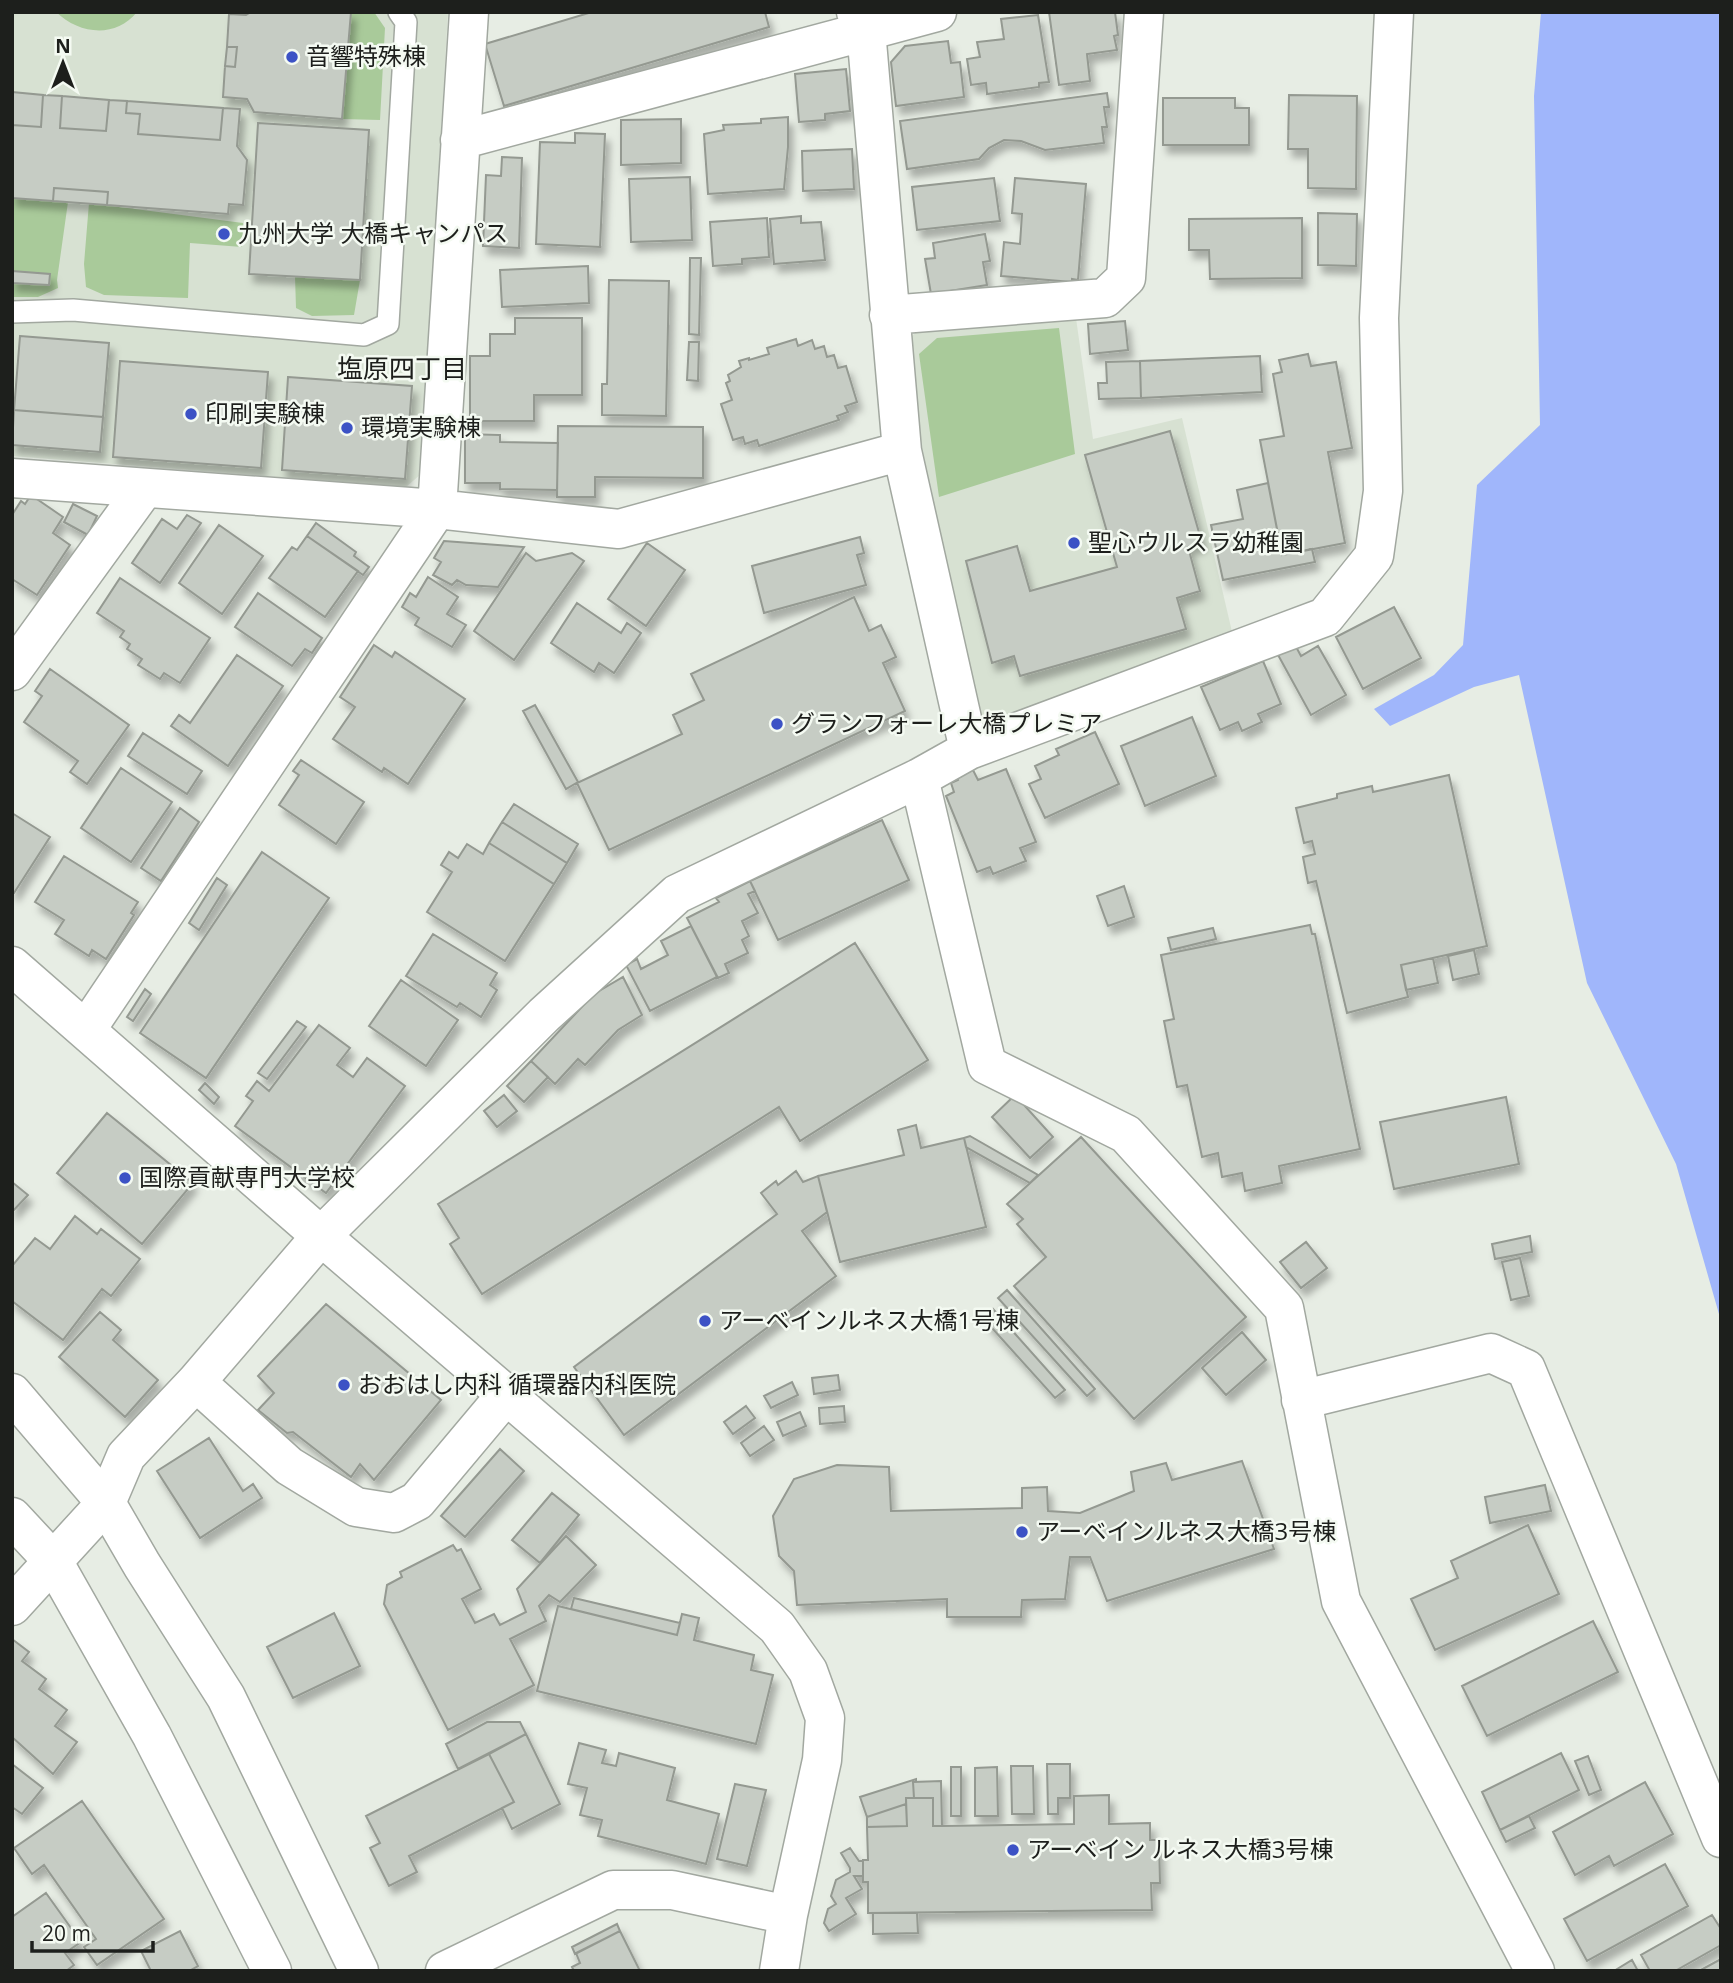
<svg xmlns="http://www.w3.org/2000/svg" width="1733" height="1983" viewBox="0 0 1733 1983" font-family="'Open Sans','Noto Sans JP',sans-serif">
  <style>
    .built { fill: #d7e1d2 }
    .green { fill: #a9ca9a }
    .water { fill: #a0b6fb }
    .building { fill: #c6ccc4; stroke: #949991; stroke-width: 2; filter: url(#shadow) }
    .lines { fill: none; stroke-linecap: round; stroke-linejoin: round }
    .lane-casing { stroke: #a2a8a0; stroke-width: 24 }
    .street-casing { stroke: #a2a8a0; stroke-width: 41 }
    .secondary-casing { stroke: #a2a8a0; stroke-width: 41 }
    .lane { stroke: #fff; stroke-width: 21 }
    .street { stroke: #fff; stroke-width: 38 }
    .secondary { stroke: #fff; stroke-width: 38 }
    .poi-dot { fill: #3c52c5; stroke: #f4faf2; stroke-width: 2.5 }
    .labels { text-anchor: middle; stroke-width: 5; stroke-linejoin: round; paint-order: stroke }
    .poi-label { font-size: 24px; fill: #1d1f1c; stroke: #f4faf2; text-anchor: start }
    .neighbourhood-label { font-size: 26px; fill: #1d1f1c; stroke: #f4faf2 }
  </style>
  <defs>
    <filter id="shadow"><feDropShadow dx="4.5" dy="8" stdDeviation="3.5" flood-color="#0004"/></filter>
  </defs>
  <rect width="100%" height="100%" fill="#e7ede4"/>
  <path class="built" d="M12 12H448L421 474 406 487 12 456Z
    M1075 311 1093 439 1182 418 1233 636 993 728 972 718 917 450 905 343 921 327Z"/>
  <path class="green" d="M56 12H137C115 39 79 34 56 12Z
    M351 12H374L385 28 380 120 342 119Z
    M12 198 68 202 57 280 58 288 38 297H12Z
    M89 203 243 223 242 247 190 243 188 298 104 295 86 287 84 264Z
    M295 276 360 280 354 315 312 316 296 308Z
    M1059 328 1075 454 939 497 919 354 937 338Z"/>
  <path class="water" d="M1541 12H1721V1321L1676 1164 1587 983 1519 675 1474 687 1390 726 1374 709 1434 675 1463 645 1477 485 1540 425 1534 96Z"/>
  <path class="building" d="M251 12H351L342 119 254 112 247 99 223 97 225 66 235 67 237 47H227L229 14 246 15Z
    M592 12H765L769 27 504 106 485 44Z
    M1049 12H1115L1118 35 1114 36 1117 50 1087 54 1090 81 1059 85Z
    M1038 15 1049 82 1039 83V87L987 94 986 83 971 85 967 59 980 57 977 42 1004 39 1001 19Z
    M948 41 951 63 960 62 964 97 896 106 891 62 905 46Z
    M227 47H237L235 67 225 66Z
    M846 69 850 111 825 114V120L799 122 795 74Z
    M12 92 43 95 41 127 12 125Z
    M1107 93 1109 107H1104L1107 127H1102L1104 143 1045 150 1021 141 1004 140 989 148 979 159 907 169 900 121Z
    M43 95 62 96 60 128 106 131 109 100 127 101 126 113 140 114 138 134 220 140 223 108 240 109 237 146 247 160 243 205 229 204 228 214 107 205 108 192 54 188 53 201 12 198V125L41 127Z
    M1289 95 1357 96 1356 189 1308 188V149H1288Z
    M62 96 109 100 106 131 60 128Z
    M1163 98H1235V108H1249V145H1163Z
    M127 101 223 108 220 140 138 134 140 114 126 113Z
    M788 117V147L784 189 708 194 704 134 724 130 723 125 761 123V119Z
    M681 119V163L621 165V120Z
    M258 123 369 130 360 280 249 274Z
    M575 133 605 134 600 247 536 244 540 142 575 143Z
    M852 149 854 189 803 191 802 151Z
    M502 157 522 158 519 248 483 246 486 175 501 176Z
    M690 177 692 240 631 242 629 179Z
    M994 178 1000 221 917 230 912 187Z
    M1015 178 1086 184 1078 280 1072 279V282L1001 276 1004 242 1020 244 1022 214 1012 213Z
    M54 188 108 192 107 205 53 201Z
    M1318 213 1357 214 1356 266 1318 265Z
    M801 216V223L821 222 825 260 774 264 770 219Z
    M767 218 769 257 742 259V264L713 266 710 222Z
    M1302 218V278L1210 279 1209 250H1189V219Z
    M985 234 990 261 983 262 987 285 931 294 925 259 935 258 933 243Z
    M690 258H701L699 335 689 334Z
    M588 266 589 303 502 307 500 270Z
    M12 271 50 274 49 285 12 283Z
    M609 280 669 281 666 416 602 415V384H607Z
    M515 318H582V395H534V421H470V356H490V334H515Z
    M1125 321 1128 350 1090 354 1088 324Z
    M20 336 109 343 103 417 14 410Z
    M796 339 798 346 812 340 815 349 824 346 827 357 834 355 838 368 846 366 857 402 845 406 848 412 837 416 839 420 759 446 757 440 745 444 743 437 733 440 721 404 732 400 726 383 730 381 728 375 741 367 739 361 749 358V360L769 354 767 348Z
    M689 342H699L698 381 687 380Z
    M1308 354 1311 366 1336 362 1352 448 1328 452 1345 543 1282 555 1260 440 1284 436 1273 374 1282 372 1279 360Z
    M1260 356 1262 392 1141 398 1140 361Z
    M120 361 268 372 261 468 113 457Z
    M1140 361 1141 398 1099 399 1098 383H1107L1106 362Z
    M288 377 412 386 405 479 282 470Z
    M14 410 103 417 100 452 12 445Z
    M558 426 703 427V478L595 477V497H557Z
    M1170 431 1202 543 1188 547 1200 591 1177 598 1186 629 1020 676 1014 656 992 663 966 561 1017 546 1030 591 1117 567 1085 455Z
    M465 434 500 435V442L558 443 557 490 500 489V483H465Z
    M1268 483 1282 555 1312 549 1315 562 1223 580 1211 525 1243 519 1237 490Z
    M31 495 63 517 53 533 70 545 37 595 12 579V515L21 501 25 504Z
    M73 504 97 516 88 535 64 522Z
    M187 515 201 523 160 583 132 563 162 519 177 529Z
    M316 523 356 552 354 556 369 567 363 575 307 536Z
    M219 525 263 556 222 614 179 583Z
    M307 536 358 571 325 617 269 578 292 547 297 550Z
    M860 537 864 553 857 555 866 585 764 613 752 566Z
    M444 541 524 547 498 587 466 585 457 580 452 585 433 575 441 562 434 558Z
    M647 543 685 570 646 626 608 599Z
    M526 553 536 561 572 553 584 561 514 660 474 631Z
    M428 577 458 597 447 614 466 625 452 647 415 625 419 618 402 607 410 593 416 597Z
    M120 578 210 638 180 683 164 673 160 679 138 665 142 659 127 649 130 644 120 637 124 631 97 613Z
    M258 593 322 638 312 653 305 649 292 666 235 627Z
    M854 597 869 631 881 625 896 657 883 663 905 711 609 850 577 783 682 734 673 715 704 700 691 674Z
    M577 603 621 633 627 623 641 633 614 673 599 663 594 672 551 643Z
    M1394 607 1421 658 1363 689 1336 637Z
    M1294 643 1301 656 1318 646 1346 695 1311 715 1277 653Z
    M374 645 392 657 395 652 465 699 408 784 384 768 382 772 333 739 355 707 340 697Z
    M237 655 283 686 228 766 171 726 179 715 190 723Z
    M1263 661 1281 704 1258 714 1262 722 1242 731 1238 722 1220 730 1201 687Z
    M50 669 129 725 87 784 70 772 78 761 24 722 42 696 35 691Z
    M535 705 578 782 566 789 523 711Z
    M1192 717 1216 776 1145 806 1121 746Z
    M1095 732 1119 784 1045 818 1029 784 1041 779 1035 766 1059 755 1056 749Z
    M143 733 202 771 187 794 128 756Z
    M301 760 364 802 336 844 279 805 299 775 293 771Z
    M121 768 172 802 131 862 81 828Z
    M1006 769 1036 842 1020 848 1026 861 993 874 990 867 977 872 946 796 954 792 951 783 958 780 957 776 973 770 978 780Z
    M1449 775 1487 946 1401 965 1408 997 1347 1013 1316 881 1308 883 1303 857 1315 854 1312 841 1304 843 1296 808 1337 798V794L1372 786 1373 792Z
    M514 804 578 844 567 863 502 822Z
    M180 808 199 822 161 881 141 868Z
    M12 813 50 837 14 893 12 892Z
    M882 820 909 880 778 940 750 881Z
    M502 822 567 863 554 884 489 843Z
    M489 843 554 884 505 961 427 912 452 872 441 865 449 852 458 858 467 844 483 854Z
    M262 852 329 898 206 1078 140 1033Z
    M64 856 138 902 131 913 134 915 106 959 92 950 89 956 55 934 64 920 35 902Z
    M217 878 227 885 199 930 189 923Z
    M750 881 755 891 748 894 758 913 742 921 749 936 742 940 748 953 725 964 729 973 718 978 687 918 719 902 716 898Z
    M1124 886 1134 917 1108 926 1097 896Z
    M1310 925 1312 934H1315L1360 1149 1279 1166 1282 1183 1245 1191 1242 1173 1222 1177 1218 1153 1202 1157 1187 1085 1177 1087 1164 1021 1174 1019 1161 955Z
    M691 926 717 977 650 1011 626 965 637 959 641 969 668 955 661 941Z
    M1213 928 1216 939 1171 950 1168 938Z
    M433 934 497 973 490 985 497 990 481 1017 460 1003 457 1007 406 976Z
    M855 943 928 1060 800 1141 779 1107 482 1294 450 1244 459 1238 438 1204Z
    M1474 950 1479 974 1453 980 1448 956Z
    M1433 958 1438 983 1406 990 1401 965Z
    M623 977 642 1015 618 1030 585 1065 578 1059 555 1084 531 1061 594 994Z
    M401 980 458 1020 426 1066 369 1026Z
    M145 989 151 994 133 1021 127 1017Z
    M297 1021 306 1027 267 1079 258 1073Z
    M319 1025 350 1048 337 1065 353 1077 367 1058 405 1086 326 1193 235 1126 253 1101 246 1096 257 1081 269 1091Z
    M531 1061 548 1077 524 1102 507 1086Z
    M205 1083 219 1097 214 1104 199 1090Z
    M504 1095 517 1111 497 1127 484 1111Z
    M1015 1095 1053 1137 1030 1158 992 1117Z
    M1506 1097 1519 1164 1394 1189 1380 1122Z
    M107 1113 193 1183 142 1244 57 1173Z
    M916 1125 921 1148 964 1138 986 1227 840 1262 818 1176 904 1155 898 1130Z
    M970 1136 1038 1175 1030 1183 966 1147 964 1138Z
    M1081 1137 1246 1317 1134 1419 1014 1286 1046 1257 1017 1224 1023 1219 1007 1204Z
    M796 1171 803 1182 818 1176 827 1212 802 1231 836 1276 624 1435 574 1367 777 1214 761 1193 776 1181 778 1185Z
    M12 1182 28 1195 12 1212Z
    M75 1216 97 1234 101 1229 140 1259 111 1296 102 1289 63 1340 12 1301V1266L35 1238 50 1249Z
    M1530 1236 1532 1252 1495 1259 1492 1244Z
    M1306 1242 1327 1268 1301 1288 1280 1262Z
    M1520 1258 1529 1296 1511 1300 1502 1262Z
    M1007 1290 1095 1389 1087 1396 998 1298Z
    M326 1304 441 1400 374 1480 360 1464 351 1477 293 1432 287 1433 258 1410 274 1393 258 1376Z
    M993 1309 1065 1390 1055 1398 983 1318Z
    M100 1312 121 1330 113 1340 158 1380 125 1417 59 1357Z
    M1242 1332 1266 1360 1226 1395 1202 1368Z
    M838 1375 840 1390 814 1394 812 1378Z
    M792 1382 798 1395 771 1408 764 1396Z
    M746 1406 755 1418 733 1434 724 1422Z
    M844 1406 845 1422 820 1424 819 1408Z
    M800 1412 806 1426 783 1436 777 1422Z
    M764 1426 774 1440 750 1456 741 1443Z
    M209 1438 243 1491 253 1484 262 1498 200 1538 157 1471Z
    M500 1449 524 1471 465 1537 441 1516Z
    M1242 1461 1274 1549 1107 1601 1090 1557H1070L1065 1599 1022 1600 1021 1617H947V1599L797 1605 794 1571 779 1556 773 1516 794 1479 837 1465 889 1467 891 1511 1022 1508V1488L1047 1487 1048 1511 1080 1513 1134 1491 1131 1472 1166 1463 1172 1480Z
    M1545 1485 1551 1511 1490 1523 1485 1497Z
    M552 1493 579 1515 540 1563 512 1540Z
    M1528 1525 1559 1594 1435 1650 1411 1599 1458 1578 1451 1561Z
    M566 1536 596 1565 560 1602 549 1595 539 1606 546 1621 510 1639 534 1685 448 1730 384 1604 387 1585 402 1577 400 1572 453 1545 457 1551 461 1549 481 1589 462 1599 475 1623 494 1614 500 1625 526 1612 517 1589Z
    M574 1598 680 1623 677 1635 571 1609Z
    M558 1606 677 1635 682 1614 699 1618 694 1640 754 1655 751 1670 773 1675 756 1744 537 1691Z
    M334 1613 360 1666 293 1698 267 1647Z
    M1593 1621 1618 1672 1487 1736 1462 1686Z
    M12 1639 29 1652 22 1661 46 1679 39 1689 67 1710 55 1726 77 1742 53 1774 12 1737Z
    M487 1722H520L526 1734 458 1769 446 1744Z
    M526 1734 560 1804 512 1829 502 1808 514 1802 489 1754Z
    M579 1743 606 1750 602 1763 616 1766 619 1753 675 1768 667 1800 719 1814 706 1864 598 1836 602 1820 580 1815 587 1788 568 1784Z
    M1561 1753 1579 1790 1500 1830 1482 1792Z
    M489 1754 514 1802 409 1856 417 1872 389 1886 370 1848 380 1843 366 1816Z
    M1588 1756 1601 1790 1589 1795 1575 1761Z
    M12 1764 43 1788 22 1814 12 1807Z
    M1047 1764H1070V1798H1058V1814H1048Z
    M1011 1766H1033L1034 1814H1012Z
    M951 1767H961V1816H951Z
    M997 1767 998 1816H975V1768Z
    M916 1779V1782H913L914 1798H906V1804L867 1817 860 1797Z
    M941 1781 942 1826H933V1798H914L913 1782Z
    M1645 1782 1673 1834 1614 1866 1609 1856 1575 1875 1553 1832Z
    M735 1784 766 1790 747 1866 717 1859Z
    M1109 1795V1824L1150 1823V1840H1159L1160 1883H1151L1152 1910 868 1913V1882H863V1860H868L867 1827 907 1826 906 1798H933V1826H942L1074 1824V1796Z
    M82 1801 164 1919 97 1965 84 1947 96 1939 44 1865 32 1874 14 1848Z
    M906 1804 907 1826 867 1827V1817Z
    M1529 1816 1535 1828 1506 1842 1500 1830Z
    M850 1848 859 1861H863V1876H854L862 1889 846 1898 856 1914 829 1931 824 1923 828 1909 836 1904 831 1896 836 1880 850 1872V1868L841 1853Z
    M1665 1864 1688 1906 1587 1961 1564 1919Z
    M46 1893 81 1942 65 1953 74 1965 66 1971H12V1917Z
    M873 1913H917L918 1933 873 1934Z
    M1712 1915 1721 1929V1945L1675 1971H1650L1641 1955Z
    M617 1924 620 1931 575 1954 572 1947Z
    M180 1931 198 1966 189 1971H151L141 1951Z
    M620 1931 640 1971H574L572 1967 580 1963 576 1953Z
    M1721 1959V1971H1699Z
    M1632 1960 1638 1971H1614Z"/>
  <g class="lines">
    <defs>
      <path id="lane" d="M12 312 73 310 364 335 388 324 406 22 399 12"/>
      <path id="street" d="M469 12 437 509 619 529 902 451
        M460 140 937 12
        M889 315 1105 298 1126 278 1144 12
        M12 478 437 509
        M12 671 144 489
        M969 750 1325 617 1374 556 1383 491 1379 318 1394 12
        M919 778 987 1065 1126 1134 1284 1308 1341 1601 1535 1971
        M12 966 321 1236 777 1627 808 1671 825 1718 822 1760 788 1915 779 1971
        M86 1030 437 509
        M196 1382 289 1466 356 1507 394 1513 417 1501 506 1395
        M1301 1400 1491 1353 1526 1369 1721 1838
        M12 1606 106 1503 126 1456 196 1382 321 1236 544 1015 677 894 919 778 969 750 902 451 866 30 856 12
        M445 1971 613 1890H672L788 1915"/>
      <path id="secondary" d="M12 1393 106 1503 142 1565 226 1697 359 1971
        M12 1517 53 1561 152 1736 272 1971"/>
    </defs>
    <use href="#lane" class="lane-casing"/>
    <use href="#street" class="street-casing"/>
    <use href="#secondary" class="secondary-casing"/>
    <use href="#lane" class="lane"/>
    <use href="#street" class="street"/>
    <use href="#secondary" class="secondary"/>
  </g>
  <g class="poi-dot">
    <circle cx="292" cy="57" r="7"/>
    <circle cx="224" cy="234" r="7"/>
    <circle cx="191" cy="414" r="7"/>
    <circle cx="347" cy="428" r="7"/>
    <circle cx="1074" cy="543" r="7"/>
    <circle cx="777" cy="724" r="7"/>
    <circle cx="125" cy="1178" r="7"/>
    <circle cx="705" cy="1321" r="7"/>
    <circle cx="344" cy="1385" r="7"/>
    <circle cx="1022" cy="1532" r="7"/>
    <circle cx="1013" cy="1850" r="7"/>
  </g>
  <g class="labels">
    <g class="poi-label">
      <text x="306" y="65">音響特殊棟</text>
      <text x="238" y="242">九州大学 大橋キャンパス</text>
      <text x="205" y="422">印刷実験棟</text>
      <text x="361" y="436">環境実験棟</text>
      <text x="1088" y="551">聖心ウルスラ幼稚園</text>
      <text x="791" y="732">グランフォーレ大橋プレミア</text>
      <text x="139" y="1186">国際貢献専門大学校</text>
      <text x="719" y="1329">アーベインルネス大橋1号棟</text>
      <text x="358" y="1393">おおはし内科 循環器内科医院</text>
      <text x="1036" y="1540">アーベインルネス大橋3号棟</text>
      <text x="1027" y="1858">アーベイン ルネス大橋3号棟</text>
    </g>
    <g class="neighbourhood-label">
      <text x="402" y="378">塩原四丁目</text>
    </g>
  </g>
  <rect width="1733" height="1983" fill="none" stroke="#1d1f1c" stroke-width="28"/>
  <g transform="translate(63 63)" stroke="#f4faf2" stroke-width="5" paint-order="stroke">
  <path d="M0-5L12 26L0 18L-12 26Z" fill="#1d1f1c"/>
  <text y="-10" font-size="19" font-weight="bold" text-anchor="middle" fill="#1d1f1c">N</text>
  </g>
  <path d="M32 1941v10h121v-10" fill="none" stroke="#1d1f1c" stroke-width="3.5"/>
  <text x="42" y="1941" font-size="21" fill="#1d1f1c" stroke="#f4faf2" stroke-width="5" paint-order="stroke">20 m</text>
</svg>
